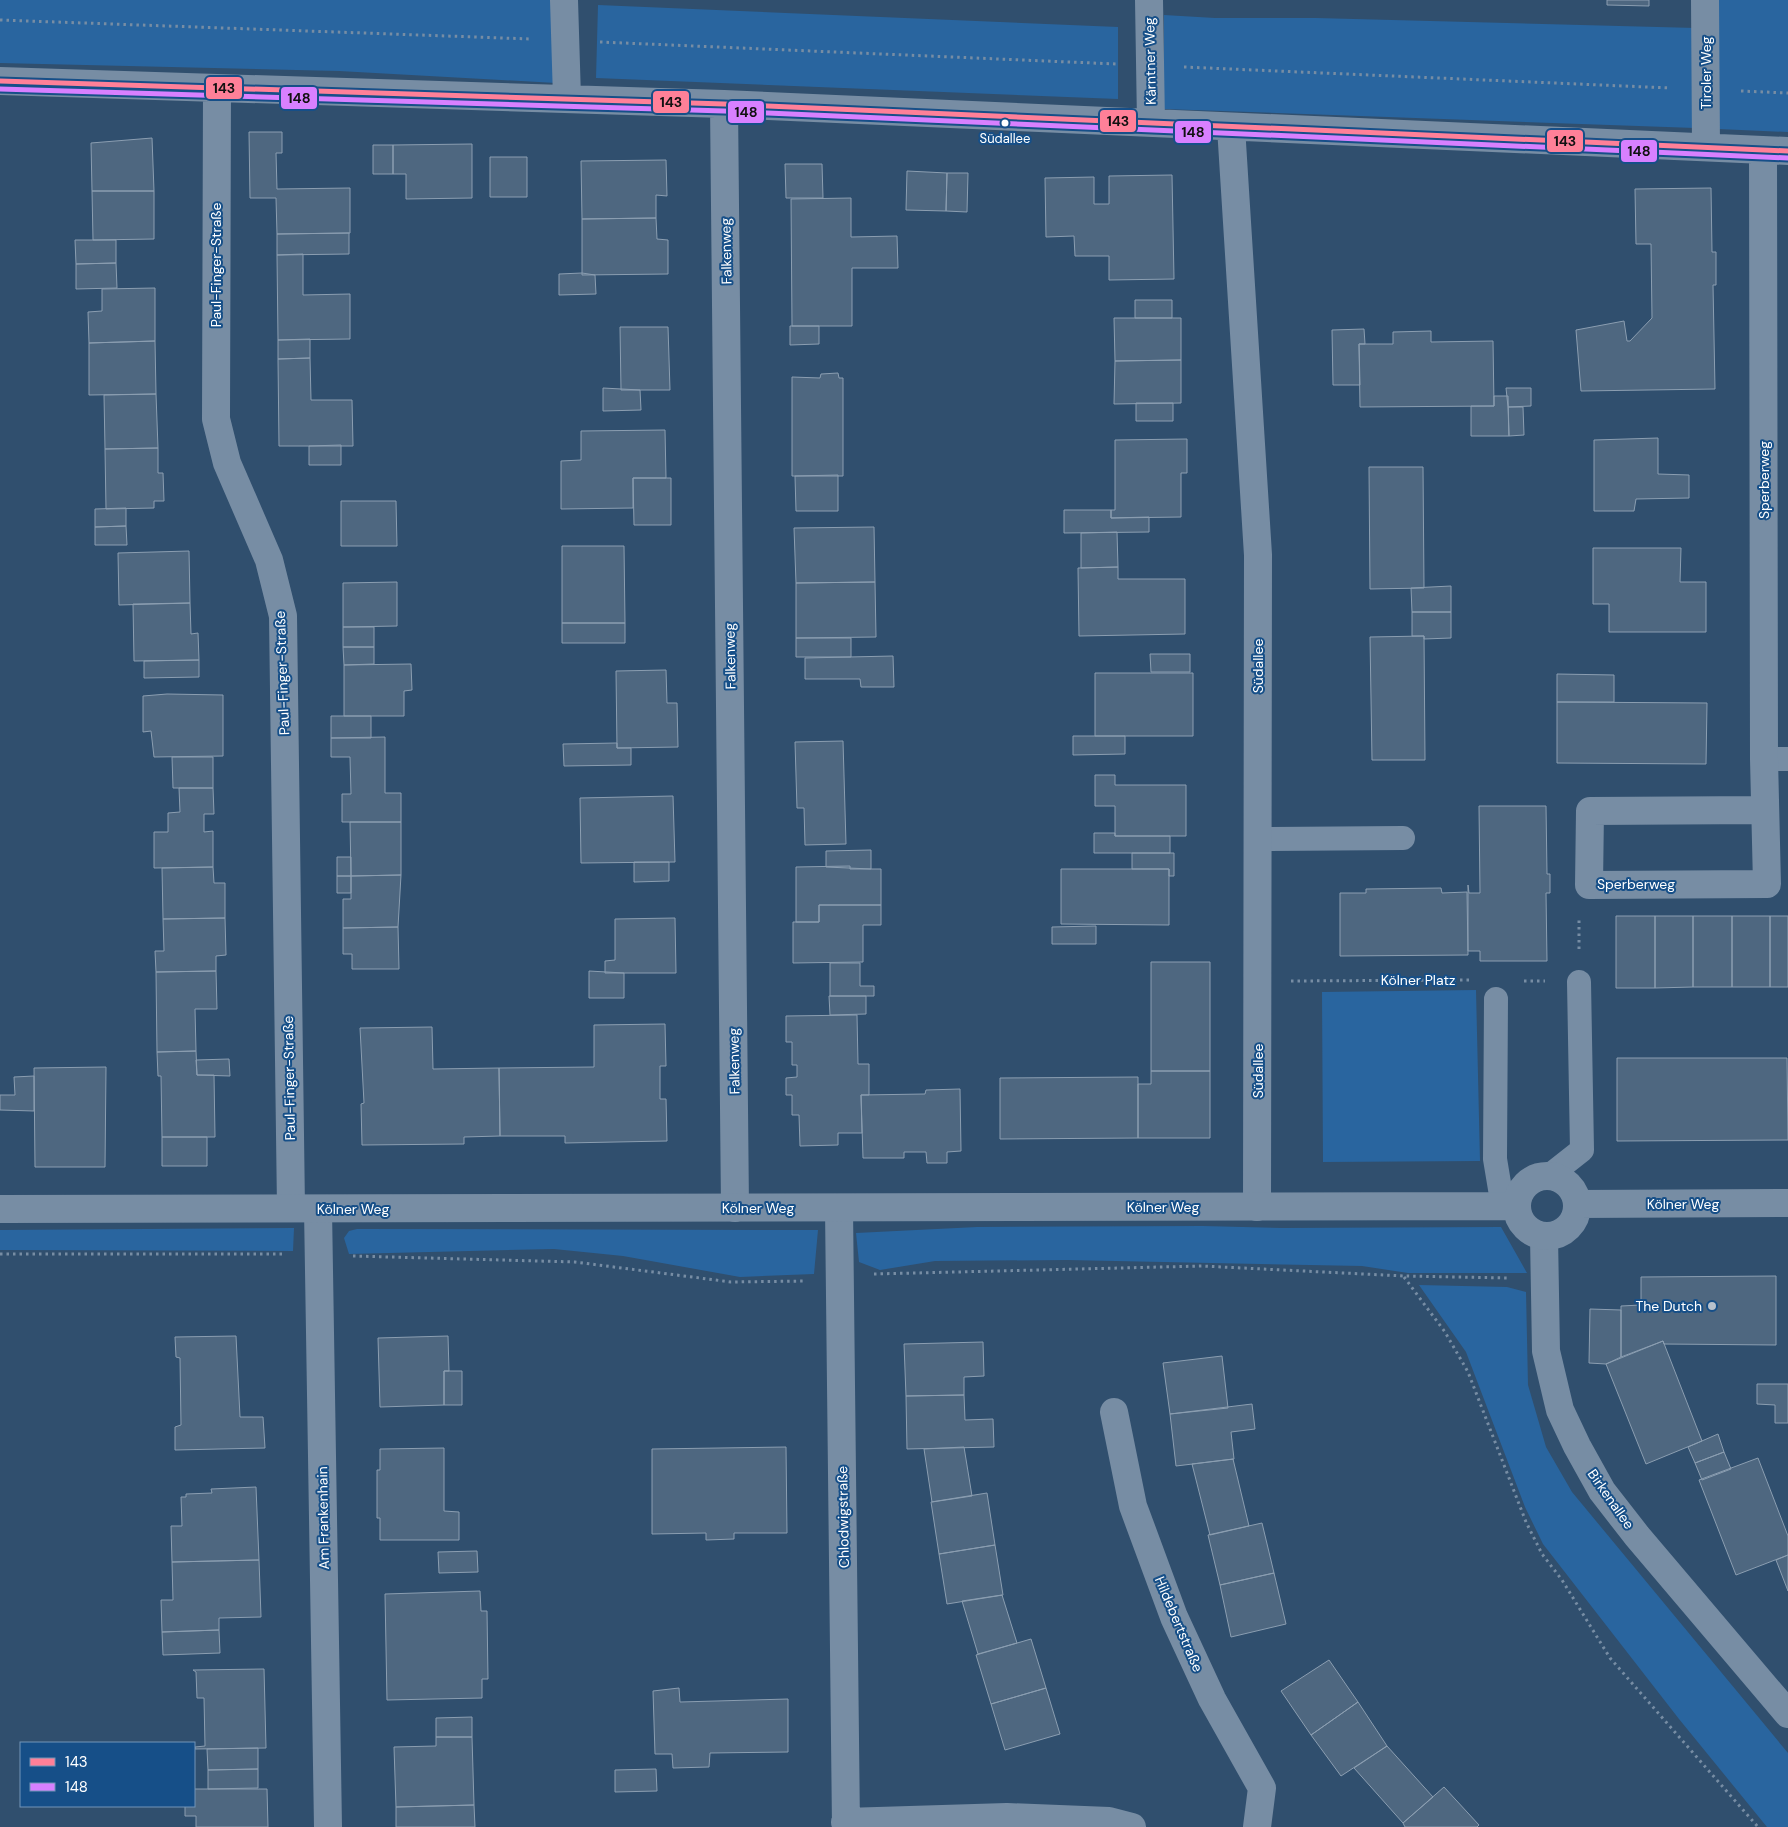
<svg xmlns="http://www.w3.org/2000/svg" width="1788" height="1827" viewBox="0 0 1788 1827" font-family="'DM Sans',sans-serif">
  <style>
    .green { fill: #29659f }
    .building { fill: #4e6780; stroke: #8b9eb1 }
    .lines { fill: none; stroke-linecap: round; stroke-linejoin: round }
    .path { stroke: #778da4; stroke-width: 3; stroke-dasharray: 2.5 4; stroke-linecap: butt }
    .service { stroke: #778da4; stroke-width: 24 }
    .minor { stroke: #778da4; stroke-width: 28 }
    .tertiary { stroke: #778da4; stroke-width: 28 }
    .bus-1-casing { stroke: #164f88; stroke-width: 9 }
    .bus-2-casing { stroke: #164f88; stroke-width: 9 }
    .bus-1 { stroke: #ff8098; stroke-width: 5 }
    .bus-2 { stroke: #d880ff; stroke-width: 5 }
    .bus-dot { fill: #fff; stroke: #164f88; stroke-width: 2 }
    .poi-dot { fill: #b7c1cc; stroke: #164f88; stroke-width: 2 }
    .labels { text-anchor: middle; stroke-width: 4; stroke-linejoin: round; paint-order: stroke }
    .bus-label { font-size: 13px; fill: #fff; stroke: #164f88 }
    .street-label { font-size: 14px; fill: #fff; stroke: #164f88 }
    .poi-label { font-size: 14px; fill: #fff; stroke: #164f88; text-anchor: end }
    .line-badge { stroke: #164f88; stroke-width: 2 }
    .pale-badge-label { font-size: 14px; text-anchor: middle; font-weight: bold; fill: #111 }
  </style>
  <rect width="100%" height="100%" fill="#304f6e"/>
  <path class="green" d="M0 0H554L556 83 339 71 0 63Z
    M1717 0H1788V132L1718 129Z
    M598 5 1118 27V99L596 78Z
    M1164 15 1215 18H1316L1696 28 1695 128 1164 109Z
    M1476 990 1480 1161 1323 1162 1322 992Z
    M1203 1226 1282 1228 1501 1227 1527 1273H1408L1362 1266 1067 1260 935 1261 880 1270 859 1262 856 1233 977 1227Z
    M294 1228 293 1251 0 1250V1230Z
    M357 1229 818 1230 814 1274 740 1277 623 1256 554 1249 349 1254 344 1238 349 1231Z
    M1419 1285 1507 1287 1526 1292 1528 1385 1546 1447 1572 1492 1788 1753V1827H1767L1679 1719 1543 1544 1525 1507 1466 1352Z"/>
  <path class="building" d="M1649 0V6L1607 5V0Z
    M249 132H282V153H276L277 189 350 188V233L277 234 276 198H250Z
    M152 138 154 191H92L91 143Z
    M472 144V198L406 199V174H393V145Z
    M373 145H393V174H373Z
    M490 157H527V197H490Z
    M666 160 667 196 656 195V218L582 219 581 161Z
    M785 164H822L823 198H786Z
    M907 171 947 173 946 211 906 210Z
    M947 173H968L967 212 946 211Z
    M1172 175 1174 279 1109 280V256H1075L1074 236 1046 237 1045 178 1094 177V204H1109V176Z
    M1711 188 1712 252H1716V285H1713L1715 389 1581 391 1576 330 1624 321 1627 341H1630L1652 318 1651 244H1636L1635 189Z
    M92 191H154V239L93 240Z
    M851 198V237L897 236 898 268H852V326H792L791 199Z
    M656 218 657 239 668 240V274L582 275V219Z
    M349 233V254L277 255V234Z
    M75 240H116V263L76 264Z
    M303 254V295L350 294V339L278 340 277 255Z
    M116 263 117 288 76 289V264Z
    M582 273 595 275 596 294 559 295V274Z
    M155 288V341L89 343 88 312 102 311V289Z
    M1135 300H1172V318H1135Z
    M1114 318H1181V360L1115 361Z
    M790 326H819V344L790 345Z
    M620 327H668L670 390H621Z
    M1364 329 1365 344H1359L1360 385H1333L1332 330Z
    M1431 331V342L1493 341 1494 406 1360 407 1359 344H1393V332Z
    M310 339V358L278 359V340Z
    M155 341 156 394 89 395V343Z
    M310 358 311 400H352L353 446H279L278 359Z
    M1181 360V403L1114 404 1115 361Z
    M838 373 839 378H843V476H792V377L820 378 821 374Z
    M603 388 640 390 641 410 603 411Z
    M1506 388H1531V406L1508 407Z
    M156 394 158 448 105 449 104 395Z
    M1494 396H1508L1509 436H1471V406H1494Z
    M1136 403H1173V421H1136Z
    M1508 407H1523L1524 435 1509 436Z
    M665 430 666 478H633V508L561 509V461L581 460V431Z
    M1658 438V474L1689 475V498L1636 499 1634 511H1594V440Z
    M1187 439V473H1181V517L1111 518V510H1115V440Z
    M341 445V465H309V446Z
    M158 448V473H163L164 501H154V508L106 509 105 449Z
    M1369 467H1423L1424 588 1370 589Z
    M838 475V511H796L795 476Z
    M633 478H671V525H634Z
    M341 501H396L397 546H341Z
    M126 508V526L95 527V509Z
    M1064 510H1111V518L1149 517V532L1064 533Z
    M126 526 127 545H95V527Z
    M874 527 875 582 796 583 794 528Z
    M1117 532 1118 567 1081 568V533Z
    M562 546H624L625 623H562Z
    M1593 548H1681L1680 582H1706V632H1609V604H1593Z
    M189 551 190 603 119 605 118 553Z
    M1118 567V579H1185V634L1079 636 1078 568Z
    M397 582V626L343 627V583Z
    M875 582 876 637 796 638V583Z
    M1451 586V612H1412L1411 588Z
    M190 603 191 634 198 633 199 660 134 661 133 604Z
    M1412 612H1451V638L1424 639V636H1412Z
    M562 623H625V643H562Z
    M343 627H374V647H343Z
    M1424 636 1425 760H1372L1370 637Z
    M796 638H851V657H796Z
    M343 647H374V664L344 665Z
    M1150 654H1190V672H1151Z
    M893 656 894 687H861L860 679H805V658Z
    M199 660V677L144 678V661Z
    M411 664 412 690 404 691V716H344V665Z
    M666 670 667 703H677L678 747 617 748 616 671Z
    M1095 673H1193V736H1095Z
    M1557 674 1614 675V702H1557Z
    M167 694 223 695V756L154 757 151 731 143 732V696Z
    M1557 702 1707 703 1706 764 1557 763Z
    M331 716H371V738H331Z
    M1073 736H1125V754L1073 755Z
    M385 737V793H401V822H342V794H351L350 757H331V738Z
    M843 741 846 844 805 845 804 808H797L795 742Z
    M617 743V748H631V765L564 766 563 744Z
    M172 757H213V788H173Z
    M1095 775H1115V785H1186V836H1115V806H1095Z
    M179 788H213L214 814H204V832L213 831V867L154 868V832H168V813L180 812Z
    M673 796 675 862 581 863 580 798Z
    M1479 806H1546L1547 874H1550V893H1546L1547 961H1480V951H1468V885L1469 893H1480Z
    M350 822H401V875L351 876Z
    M1094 833H1115V836H1170V853H1094Z
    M871 850V869L826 867V851Z
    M1132 853H1174V876H1169V869H1132Z
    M337 857H351V876H337Z
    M634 862H669V881L634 882Z
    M850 866V869H881V905H819V922H796V867Z
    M213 867 214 883H225V918L163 919 162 868Z
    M1061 869H1169V925L1061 924Z
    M401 875 398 927 343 928V899H351V876Z
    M337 876H351V893H337Z
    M1441 888 1442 893 1467 892 1468 955 1340 956V893H1366V889Z
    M819 905H881V925H863V962L793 963V922H819Z
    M1616 916H1655V988H1616Z
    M1655 916H1693V987L1655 988Z
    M1693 916H1732V987H1693Z
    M1732 916H1770V987H1732Z
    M1770 916H1788V987H1770Z
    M225 918 226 955 216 956V971L156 972 155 951H164L163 919Z
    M675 918 676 973H605V961L615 960V919Z
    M1096 926V944H1052V927Z
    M398 927 399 969H352V954H343V928Z
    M1151 962H1210V1071H1151Z
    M830 963H860V986H874V996H830Z
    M216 971 217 1009H195L196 1051 157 1052 156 972Z
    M589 971 624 973V998H589Z
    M829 996H866V1014L830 1015Z
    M857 1015 858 1064H869V1095H861L862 1133H838V1145L800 1146 799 1115H792V1095H786V1078L797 1077V1065H792V1042H786V1016Z
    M665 1024 666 1066H660V1099H666L667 1141 565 1143V1136H500L499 1068 594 1067V1025Z
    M432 1027 433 1069 499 1068 500 1136 464 1137V1144L362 1145 361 1104 364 1103 360 1028Z
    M196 1051 197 1075H214L215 1137H162L161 1076H158L157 1052Z
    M1617 1058H1787L1788 1140 1617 1141Z
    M229 1059 230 1076 197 1075 196 1060Z
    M106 1067 105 1167H35L34 1068Z
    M1151 1071H1210V1138H1138V1084H1151Z
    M34 1076V1111L0 1110V1095H15L14 1077Z
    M1138 1077V1138L1000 1139V1078Z
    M960 1089 961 1151 947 1152V1163H927L926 1152H904V1158H863L861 1095 925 1094 926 1090Z
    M162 1137H207V1166H162Z
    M1776 1276V1345L1664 1344 1663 1341 1621 1357V1306L1641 1305V1277Z
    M1590 1309 1621 1310V1357L1606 1364 1589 1363Z
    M236 1336 240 1417H263L265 1448 175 1450V1427L181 1425 180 1358 176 1357 175 1337Z
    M448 1336 449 1371H444V1405L380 1407 378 1338Z
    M1663 1341 1702 1441 1646 1464 1606 1364Z
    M983 1342 984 1376 964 1377V1395L906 1396 904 1344Z
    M1222 1356 1228 1408 1170 1414 1163 1363Z
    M444 1371H462V1405H444Z
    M1757 1384H1788V1423H1775V1405L1757 1404Z
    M964 1395 965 1420 993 1419 994 1447 907 1449 906 1396Z
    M1252 1404 1255 1429 1231 1432 1234 1459 1176 1466 1170 1414Z
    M1718 1434 1724 1452 1695 1463 1688 1447Z
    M786 1447 787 1533H734V1539L706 1540V1533L652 1534V1449Z
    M964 1447 972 1496 932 1502 924 1449Z
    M444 1448V1511L459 1512V1540H380V1518H377V1470H380V1449Z
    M1724 1452 1731 1469 1702 1480 1695 1463Z
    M1758 1458 1788 1536V1555L1736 1575 1699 1480Z
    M1233 1459 1249 1526 1210 1535 1192 1464Z
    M256 1487 259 1560 172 1562 171 1526H182L181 1497H186V1494L212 1493 211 1489Z
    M987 1493 995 1545 939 1554 931 1502Z
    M1262 1523 1274 1573 1220 1585 1208 1535Z
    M995 1545 1003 1595 947 1604 939 1554Z
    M477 1551 478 1572 439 1573 438 1552Z
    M1788 1555V1591L1776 1560Z
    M259 1560 261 1617 219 1618V1630L162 1632 161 1600H173L172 1562Z
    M1274 1573 1286 1624 1231 1637 1220 1585Z
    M480 1591 481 1611H487L488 1679H482V1698L387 1700 385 1594Z
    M1002 1595 1017 1643 978 1654 962 1601Z
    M219 1630 220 1653 163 1655 162 1632Z
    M1031 1639 1046 1688 991 1704 976 1655Z
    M1329 1660 1358 1702 1311 1735 1281 1691Z
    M264 1669 266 1748 195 1749V1747L205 1746 204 1698H197L196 1672 193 1670Z
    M679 1688 680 1702 788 1699V1752L710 1753 709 1767 673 1768 672 1754H655L653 1691Z
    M1046 1688 1060 1734 1005 1750 991 1704Z
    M1358 1702 1387 1746 1341 1776 1311 1735Z
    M472 1717V1737H436V1718Z
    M436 1737H472L474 1805 396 1807 394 1747 436 1746Z
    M1387 1746 1433 1797 1403 1823 1354 1768Z
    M258 1748V1769L208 1770 207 1749Z
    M258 1769V1788L208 1789V1770Z
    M656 1769 657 1791 615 1792V1770Z
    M1444 1787 1479 1825 1477 1827H1405L1403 1823Z
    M194 1789H267L268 1827H196V1816H185V1806H194Z
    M474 1805 475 1827H396V1807Z"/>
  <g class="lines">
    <path class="path" d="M0 20 531 39
      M600 42 1116 64
      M1184 67 1670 88
      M1741 91 1788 93
      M1579 949V918
      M1291 981 1470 980
      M1524 981H1545
      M0 1254H284
      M353 1256 575 1262 731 1282 806 1281
      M874 1274 1202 1266 1404 1276 1510 1278
      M1404 1277 1445 1332 1468 1372 1526 1522 1542 1554 1562 1580 1610 1658 1758 1827"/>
    <path class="service" d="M1764 759H1788
      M1258 839 1403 838
      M1496 999 1495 1159 1503 1207
      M1549 1176 1582 1150 1579 982"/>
    <path class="minor" d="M564 0 567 98
      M1149 0 1151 123
      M1705 0 1706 146
      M0 81 724 104 1788 151
      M217 89 216 419 227 463 269 560 283 616 291 1208
      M724 104 735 1208
      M1231 127 1258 555 1257 1207
      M1763 150 1764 759 1767 884 1589 885 1590 811 1764 810
      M839 1208 846 1827
      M318 1209 328 1827
      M1544 1236 1546 1351 1560 1410 1577 1446 1602 1491 1637 1536 1788 1714
      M1114 1412 1133 1506 1174 1617 1212 1699 1262 1788 1257 1827
      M845 1822 1007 1817 1109 1821 1132 1827"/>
    <path class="tertiary" d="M1517 1206a30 30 0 1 1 60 0a30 30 0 1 1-60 0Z
      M1577 1204 1788 1203
      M0 1209 1517 1206"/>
    <defs>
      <path id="bus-1" d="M0 81 724 104 1788 151"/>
      <path id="bus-2" d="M0 89 724 111 1788 158"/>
    </defs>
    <use href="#bus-1" class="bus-1-casing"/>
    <use href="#bus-2" class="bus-2-casing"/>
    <use href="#bus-1" class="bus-1"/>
    <use href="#bus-2" class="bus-2"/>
  </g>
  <circle class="bus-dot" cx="1005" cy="123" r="4.5"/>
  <circle class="poi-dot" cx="1712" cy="1306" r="5"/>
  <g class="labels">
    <g class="bus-label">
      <text x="1005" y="143">Südallee</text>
    </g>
    <g class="street-label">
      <text transform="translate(1150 61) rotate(-91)" y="5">Kärntner Weg</text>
      <text transform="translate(1706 73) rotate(-90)" y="5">Tiroler Weg</text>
      <text transform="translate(726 251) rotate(-91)" y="5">Falkenweg</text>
      <text transform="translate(216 265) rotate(-90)" y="5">Paul-Finger-Straße</text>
      <text transform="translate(1764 480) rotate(-90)" y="5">Sperberweg</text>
      <text transform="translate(730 656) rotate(-91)" y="5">Falkenweg</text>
      <text transform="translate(1258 666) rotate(-90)" y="5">Südallee</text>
      <text transform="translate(282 673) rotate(-92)" y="5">Paul-Finger-Straße</text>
      <text x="1636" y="889">Sperberweg</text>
      <text x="1418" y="985">Kölner Platz</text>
      <text transform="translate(734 1061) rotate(-91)" y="5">Falkenweg</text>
      <text transform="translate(1258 1071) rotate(-90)" y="5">Südallee</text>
      <text transform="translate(289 1078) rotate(-91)" y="5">Paul-Finger-Straße</text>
      <text x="1683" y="1209">Kölner Weg</text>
      <text x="1163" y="1212">Kölner Weg</text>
      <text x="758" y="1213">Kölner Weg</text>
      <text x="353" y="1214">Kölner Weg</text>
      <text transform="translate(1611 1499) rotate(55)" y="5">Birkenallee</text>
      <text transform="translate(843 1517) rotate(-91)" y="5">Chlodwigstraße</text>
      <text transform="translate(323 1518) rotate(-91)" y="5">Am Frankenhain</text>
      <text transform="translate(1179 1624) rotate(67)" y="5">Hildebertstraße</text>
    </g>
    <g class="poi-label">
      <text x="1702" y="1311">The Dutch</text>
    </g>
  </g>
  <g class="line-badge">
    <rect x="205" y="76" width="38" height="24" rx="5" fill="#ff8098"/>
    <rect x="280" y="86" width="38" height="24" rx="5" fill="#d880ff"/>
    <rect x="652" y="90" width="38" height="24" rx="5" fill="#ff8098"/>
    <rect x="727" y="100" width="38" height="24" rx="5" fill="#d880ff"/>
    <rect x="1099" y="109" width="38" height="24" rx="5" fill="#ff8098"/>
    <rect x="1174" y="120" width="38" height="24" rx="5" fill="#d880ff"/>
    <rect x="1546" y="129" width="38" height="24" rx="5" fill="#ff8098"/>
    <rect x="1620" y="139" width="38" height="24" rx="5" fill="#d880ff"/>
  </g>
  <g class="pale-badge-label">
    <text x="224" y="93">143</text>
    <text x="299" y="103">148</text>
    <text x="671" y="107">143</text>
    <text x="746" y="117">148</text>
    <text x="1118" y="126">143</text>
    <text x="1193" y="137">148</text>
    <text x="1565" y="146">143</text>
    <text x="1639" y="156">148</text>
  </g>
  <rect x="20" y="1742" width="175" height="65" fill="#164f88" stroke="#7395b8"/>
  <rect x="30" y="1758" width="25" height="8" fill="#ff8098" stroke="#7395b8"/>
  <text x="65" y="1767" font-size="15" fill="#ffffff">143</text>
  <rect x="30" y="1783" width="25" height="8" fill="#d880ff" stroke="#7395b8"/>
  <text x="65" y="1792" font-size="15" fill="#ffffff">148</text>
</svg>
